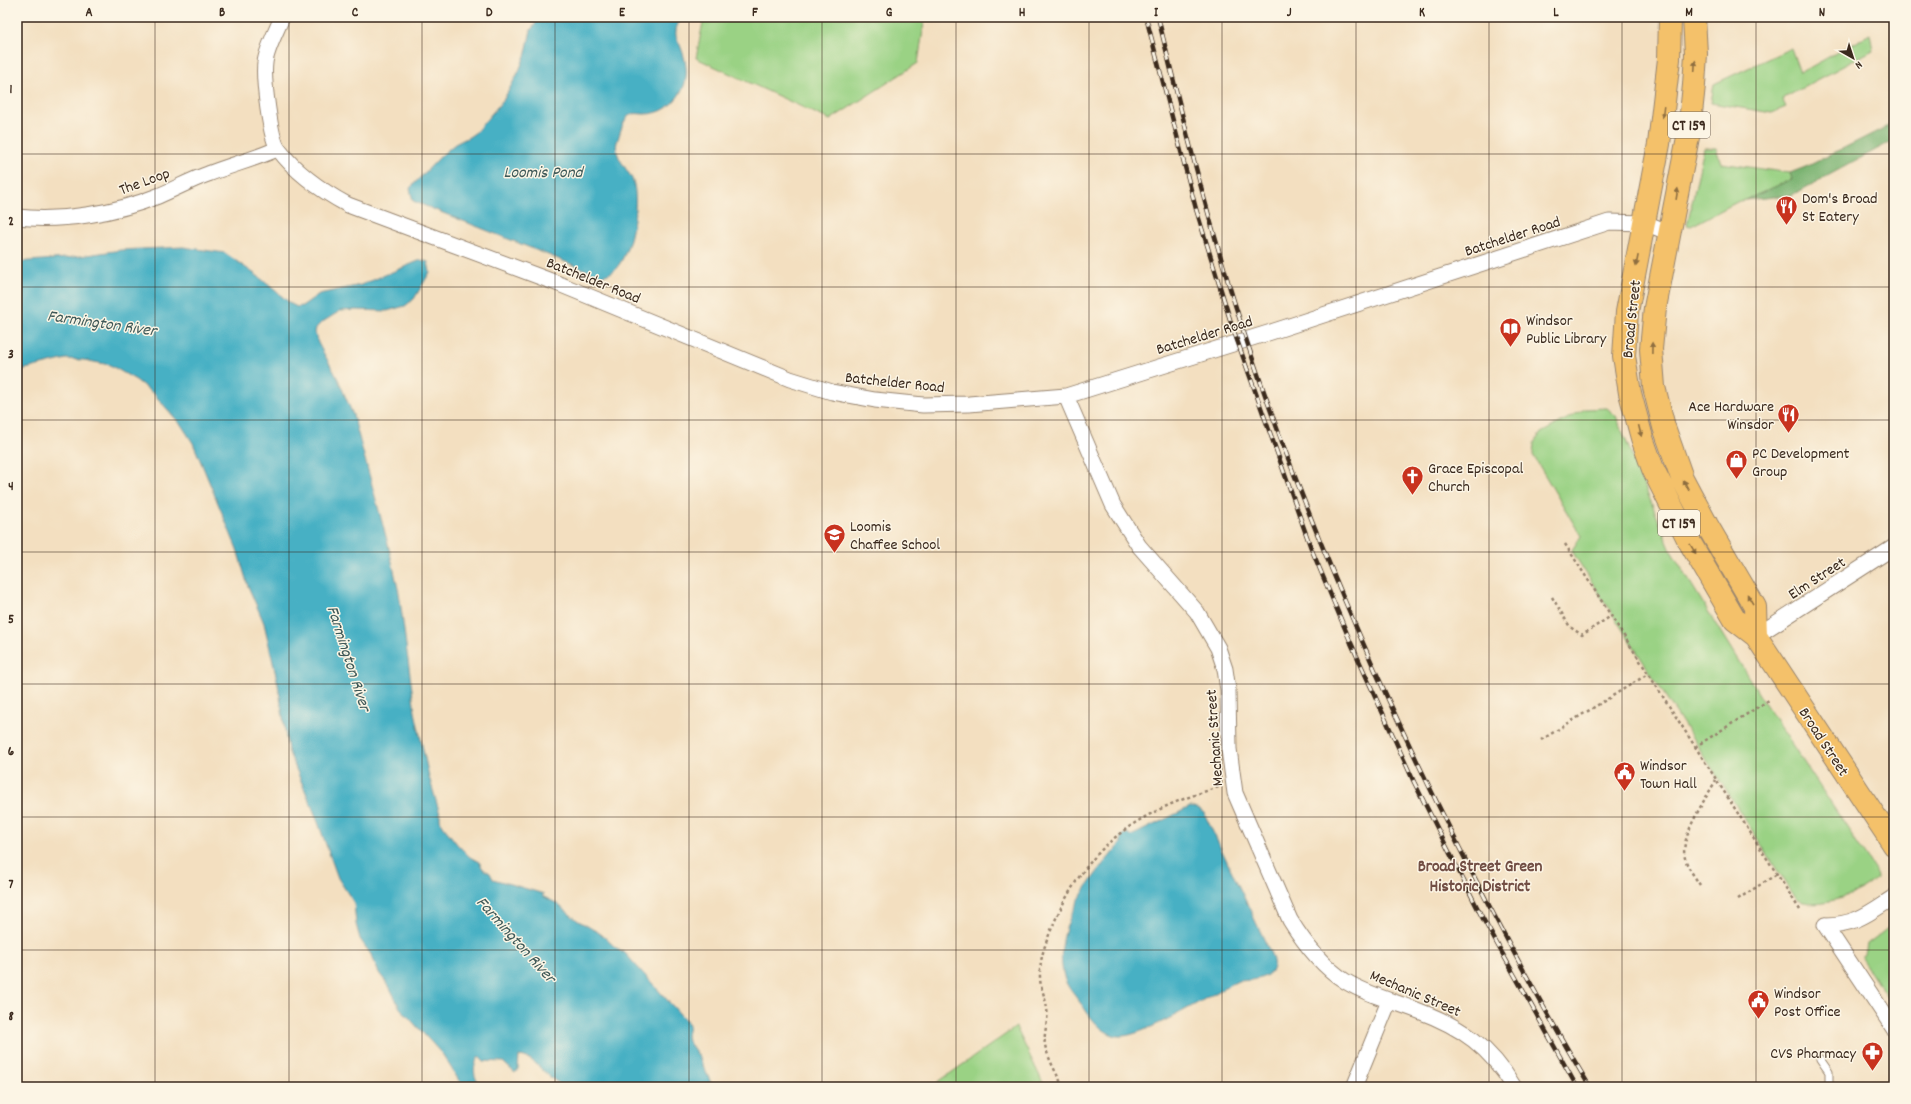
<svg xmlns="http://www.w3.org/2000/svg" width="1911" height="1104" viewBox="0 0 1911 1104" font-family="Dekko,sans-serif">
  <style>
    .green { fill: #9ad284; stroke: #6a7e51 }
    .forest { fill: #7bb472; stroke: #5b6f48 }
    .water { fill: #46b0c4; stroke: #406d71 }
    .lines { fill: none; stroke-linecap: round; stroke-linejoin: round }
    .service-casing { stroke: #97846f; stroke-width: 9 }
    .minor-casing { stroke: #97846f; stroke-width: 17 }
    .primary-casing { stroke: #97846f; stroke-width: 24 }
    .path { stroke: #97846f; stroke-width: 2.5; stroke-dasharray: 3 3; stroke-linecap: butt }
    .service { stroke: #fff; stroke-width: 7 }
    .minor { stroke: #fff; stroke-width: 15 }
    .primary { stroke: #f4c16a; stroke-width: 22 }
    .rail-casing { stroke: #3b2a1e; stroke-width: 4.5 }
    .rail { stroke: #fcf5e5; stroke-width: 3; stroke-dasharray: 9; stroke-linecap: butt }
    .oneway { fill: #8e6e40 }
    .grid { fill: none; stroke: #3b2a1e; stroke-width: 1; stroke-opacity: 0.55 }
    .labels { text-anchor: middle; stroke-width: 3; stroke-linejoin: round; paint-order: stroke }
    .shield { fill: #fcf5e5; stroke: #75675a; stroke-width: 1 }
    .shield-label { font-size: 15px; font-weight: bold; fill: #3b2a1e }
    .street-label { font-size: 16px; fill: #3b2a1e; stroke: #fcf5e5 }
    .poi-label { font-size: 16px; fill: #3b2a1e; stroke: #fcf5e5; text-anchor: start }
    .water-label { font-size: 17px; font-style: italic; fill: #3f5958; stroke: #fcf5e5 }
    .neighbourhood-label { font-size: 17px; font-weight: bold; fill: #724e44; stroke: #fcf5e5 }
    .neatline { fill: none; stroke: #3b2a1e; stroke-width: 1.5 }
    .grid-label { font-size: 13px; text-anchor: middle; font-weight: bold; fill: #3b2a1e }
  </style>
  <rect width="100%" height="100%" fill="#fcf5e5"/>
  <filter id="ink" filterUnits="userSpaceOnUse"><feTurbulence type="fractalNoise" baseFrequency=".025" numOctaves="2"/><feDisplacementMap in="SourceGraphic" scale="8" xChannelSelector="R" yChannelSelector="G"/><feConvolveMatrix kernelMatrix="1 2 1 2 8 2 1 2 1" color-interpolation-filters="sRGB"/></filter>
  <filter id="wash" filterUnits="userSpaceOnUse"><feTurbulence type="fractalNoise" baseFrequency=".012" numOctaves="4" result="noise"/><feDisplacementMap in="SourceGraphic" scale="16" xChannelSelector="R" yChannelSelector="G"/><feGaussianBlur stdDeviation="0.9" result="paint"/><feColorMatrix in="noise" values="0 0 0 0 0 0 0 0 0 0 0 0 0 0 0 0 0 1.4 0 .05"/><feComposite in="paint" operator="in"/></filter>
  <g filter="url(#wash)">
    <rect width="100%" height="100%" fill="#f3dfc0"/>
    <path class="green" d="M704 17H925L918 63 830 120 696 58Z
      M1870 34 1873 50 1782 99 1786 107 1772 113 1711 103 1714 84 1791 48 1800 73Z
      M1704 148H1716L1721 163 1790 173 1792 179 1746 200 1739 201 1691 226 1687 225Z
      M1607 408 1616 416 1671 551 1760 696 1875 870 1876 878C1863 895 1817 909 1797 900L1575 556 1572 550 1581 536 1533 455 1534 443 1541 433 1585 409Z
      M1892 925H1894V1003L1888 999 1861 958 1866 951 1867 944Z
      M1016 1027 1045 1087H931Z"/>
    <path class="forest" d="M1894 123V140L1792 195 1746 200 1792 179 1790 173 1808 166Z"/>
    <path class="water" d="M540 17H682C680 21 676 26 676 31 675 37 678 40 680 45 686 60 690 77 681 92 672 106 662 114 644 114 641 114 636 113 632 114 623 117 620 134 617 142 613 156 628 169 633 181 640 202 631 259 612 272 609 274 604 275 601 276L413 201 410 188 443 154 455 144 469 137 476 132 504 99 519 71 526 53 531 30Z
      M183 247 225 253 259 277 291 304 297 307 302 306 319 294 361 285 421 260 428 262 430 272 414 299 405 306 387 311 356 310 340 311 321 323 316 328 315 333 318 343 338 379 353 415 388 544 399 593 415 712 429 777 440 814V820L443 826 457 844 470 857 479 862 483 869 490 873 493 879 544 894 542 896 556 903 577 920 601 934 615 947 623 953 622 951 624 952 688 1023 689 1026 687 1035 688 1041 698 1055 713 1087H564C559 1083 553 1080 548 1075 538 1067 533 1057 519 1056L518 1069 515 1073 503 1062 484 1061 479 1056C472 1067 473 1077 481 1087H463L443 1055 400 1008 389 986 379 973 372 956 360 939 356 924 354 903 338 878 315 814 288 750 278 684 264 623 248 586 237 549 193 443 182 426 154 394 136 380 110 365 84 360 66 359 17 371V262L67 258 121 250Z
      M1190 807 1198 808 1204 813 1271 954C1281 978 1256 980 1238 981 1212 993 1142 1039 1118 1036 1102 1034 1090 1017 1082 1005 1076 997 1068 988 1065 980 1049 930 1090 879 1121 843V836L1127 833 1131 836Z"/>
  </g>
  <g filter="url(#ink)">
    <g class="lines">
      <defs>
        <path id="service" d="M1820 1059 1829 1072V1087"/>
        <path id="minor" d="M282 17C277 30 266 50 265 63 263 78 270 140 279 150 297 174 322 191 348 205L559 284 790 379 832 392 875 400 923 405 969 404 1066 396 1268 333 1609 222 1645 223 1670 233
          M17 217C62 222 116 213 158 196 175 189 191 180 208 174 231 165 255 159 277 149
          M1066 396 1113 505 1139 546 1197 612 1218 648 1225 669 1228 690 1229 749 1235 793 1290 920C1304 943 1322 966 1345 981 1368 995 1393 1001 1419 1011 1462 1027 1490 1047 1514 1087
          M1756 636 1894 547
          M1825 925 1894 1029
          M1825 925C1856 925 1869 913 1894 897
          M1354 1087 1389 1001"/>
        <path id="primary" d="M1670 17 1669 59 1659 144 1627 312 1624 356 1630 393 1642 438 1653 469 1689 541 1735 620 1756 636 1894 845
          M1694 17 1696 54 1694 85 1689 132 1655 308 1651 349 1654 387 1664 427 1682 478 1707 525 1755 607 1756 636"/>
      </defs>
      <use href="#service" class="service-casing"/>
      <use href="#minor" class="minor-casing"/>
      <use href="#primary" class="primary-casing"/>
      <path class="path" d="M1565 544 1800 910
        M1552 597 1570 627 1582 635 1611 616
        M1541 740 1648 674
        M1695 747 1769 700
        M1700 885C1695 877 1687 867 1685 858 1679 838 1706 798 1716 780
        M1738 899 1777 874
        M1063 1087C1057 1074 1048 1059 1045 1045 1043 1033 1049 1021 1047 1009 1046 998 1040 988 1040 977 1039 955 1049 935 1057 916 1093 840 1140 811 1219 787"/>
      <use href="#service" class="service"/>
      <use href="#minor" class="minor"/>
      <use href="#primary" class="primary"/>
      <defs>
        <path id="rail" d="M1146 17 1196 209 1232 326 1311 548 1351 643 1414 782 1482 917 1577 1087
          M1158 17C1185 128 1213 240 1249 348 1306 519 1378 686 1459 847 1500 928 1543 1009 1590 1087"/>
      </defs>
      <use href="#rail" class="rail-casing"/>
      <use href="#rail" class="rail"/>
    </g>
    <defs><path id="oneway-solid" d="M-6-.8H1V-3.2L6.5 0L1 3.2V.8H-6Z"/></defs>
    <g class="oneway">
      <use href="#oneway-solid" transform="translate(1695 66) rotate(-87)"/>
      <use href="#oneway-solid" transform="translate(1663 112) rotate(97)"/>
      <use href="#oneway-solid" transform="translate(1677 194) rotate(-81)"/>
      <use href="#oneway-solid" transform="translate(1637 261) rotate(101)"/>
      <use href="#oneway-solid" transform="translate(1652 348) rotate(-89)"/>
      <use href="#oneway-solid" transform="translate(1640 431) rotate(76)"/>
      <use href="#oneway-solid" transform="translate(1686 485) rotate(-118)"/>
      <use href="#oneway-solid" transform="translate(1693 549) rotate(59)"/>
      <use href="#oneway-solid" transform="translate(1750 599) rotate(-120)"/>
    </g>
  </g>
  <path class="grid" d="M155 17V1087M289 17V1087M422 17V1087M555 17V1087M689 17V1087M822 17V1087M956 17V1087M1089 17V1087M1222 17V1087M1356 17V1087M1489 17V1087M1622 17V1087M1756 17V1087M17 154H1894M17 287H1894M17 420H1894M17 552H1894M17 684H1894M17 817H1894M17 950H1894"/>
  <defs>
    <symbol id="restaurant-pin" viewBox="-11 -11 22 30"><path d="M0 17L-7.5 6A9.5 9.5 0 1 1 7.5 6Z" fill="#c8321e" stroke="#fcf5e5"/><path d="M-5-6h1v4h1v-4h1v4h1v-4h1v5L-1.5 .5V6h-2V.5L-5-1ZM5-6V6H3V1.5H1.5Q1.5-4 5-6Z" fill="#fff"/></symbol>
    <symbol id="library-pin" viewBox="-11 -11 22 30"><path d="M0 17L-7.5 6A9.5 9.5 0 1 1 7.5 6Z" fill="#c8321e" stroke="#fcf5e5"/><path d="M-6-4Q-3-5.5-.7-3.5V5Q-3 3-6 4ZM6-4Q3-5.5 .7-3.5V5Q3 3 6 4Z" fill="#fff"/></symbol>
    <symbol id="shop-pin" viewBox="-11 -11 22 30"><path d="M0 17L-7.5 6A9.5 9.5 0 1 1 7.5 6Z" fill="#c8321e" stroke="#fcf5e5"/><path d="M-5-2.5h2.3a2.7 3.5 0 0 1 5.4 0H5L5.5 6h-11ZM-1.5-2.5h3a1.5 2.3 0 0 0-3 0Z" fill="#fff"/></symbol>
    <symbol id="church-pin" viewBox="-11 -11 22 30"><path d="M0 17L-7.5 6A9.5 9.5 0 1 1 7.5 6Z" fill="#c8321e" stroke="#fcf5e5"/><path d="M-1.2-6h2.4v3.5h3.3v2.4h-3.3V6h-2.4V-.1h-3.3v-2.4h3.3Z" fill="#fff"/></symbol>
    <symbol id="school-pin" viewBox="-11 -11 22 30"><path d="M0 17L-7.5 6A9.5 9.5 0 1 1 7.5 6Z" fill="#c8321e" stroke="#fcf5e5"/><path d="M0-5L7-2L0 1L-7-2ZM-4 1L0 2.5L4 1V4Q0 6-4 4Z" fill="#fff"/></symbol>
    <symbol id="civic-pin" viewBox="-11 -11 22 30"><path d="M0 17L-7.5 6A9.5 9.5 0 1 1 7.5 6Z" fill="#c8321e" stroke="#fcf5e5"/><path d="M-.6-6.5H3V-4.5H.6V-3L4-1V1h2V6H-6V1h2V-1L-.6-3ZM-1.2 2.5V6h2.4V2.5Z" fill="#fff"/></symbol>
    <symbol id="pharmacy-pin" viewBox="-11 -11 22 30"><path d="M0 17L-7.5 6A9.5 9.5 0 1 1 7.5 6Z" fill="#c8321e" stroke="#fcf5e5"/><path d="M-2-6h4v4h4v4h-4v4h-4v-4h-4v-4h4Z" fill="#fff"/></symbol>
  </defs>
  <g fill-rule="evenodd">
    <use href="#restaurant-pin" x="1774" y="194" width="25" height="34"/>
    <use href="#library-pin" x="1498" y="316" width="25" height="34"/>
    <use href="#restaurant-pin" x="1776" y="402" width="25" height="34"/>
    <use href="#shop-pin" x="1724" y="448" width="25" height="34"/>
    <use href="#church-pin" x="1400" y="464" width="25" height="34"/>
    <use href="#school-pin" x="822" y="522" width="25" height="34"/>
    <use href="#civic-pin" x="1612" y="760" width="25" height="34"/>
    <use href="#civic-pin" x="1746" y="988" width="25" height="34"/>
    <use href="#pharmacy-pin" x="1860" y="1040" width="25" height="34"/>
  </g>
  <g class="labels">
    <g class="shield">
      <rect x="1668" y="112" width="42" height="26" rx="3"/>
      <rect x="1658" y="510" width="42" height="26" rx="3"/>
    </g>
    <g class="shield-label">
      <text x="1689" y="130">CT 159</text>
      <text x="1679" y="528">CT 159</text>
    </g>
    <g class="street-label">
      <text transform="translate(144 180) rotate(-20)" y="6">The Loop</text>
      <text transform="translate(1512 235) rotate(-18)" y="6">Batchelder Road</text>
      <text transform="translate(594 279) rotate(22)" y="6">Batchelder Road</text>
      <text transform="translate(1630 319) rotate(-84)" y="6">Broad Street</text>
      <text transform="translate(1204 334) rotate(-17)" y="6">Batchelder Road</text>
      <text transform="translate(895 381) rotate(6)" y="6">Batchelder Road</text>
      <text transform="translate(1816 577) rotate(-33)" y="6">Elm Street</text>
      <text transform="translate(1213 738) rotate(-94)" y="6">Mechanic Street</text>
      <text transform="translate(1825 741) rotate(57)" y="6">Broad Street</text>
      <text transform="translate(1416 992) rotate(23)" y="6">Mechanic Street</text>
    </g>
    <g class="poi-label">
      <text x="1802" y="203">Dom's Broad<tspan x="1802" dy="18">St Eatery</tspan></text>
      <text x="1526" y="325">Windsor<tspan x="1526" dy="18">Public Library</tspan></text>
      <text x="1774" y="411" text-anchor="end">Ace Hardware<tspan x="1774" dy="18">Winsdor</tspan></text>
      <text x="1752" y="458">PC Development<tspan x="1752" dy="18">Group</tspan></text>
      <text x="1428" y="473">Grace Episcopal<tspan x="1428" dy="18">Church</tspan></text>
      <text x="850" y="531">Loomis<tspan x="850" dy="18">Chaffee School</tspan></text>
      <text x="1640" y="770">Windsor<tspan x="1640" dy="18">Town Hall</tspan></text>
      <text x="1774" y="998">Windsor<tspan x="1774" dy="18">Post Office</tspan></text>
      <text x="1856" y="1058" text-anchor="end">CVS Pharmacy</text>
    </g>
    <g class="water-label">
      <text x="543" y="177">Loomis Pond</text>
      <text transform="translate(102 322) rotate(8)" y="6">Farmington River</text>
      <text transform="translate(350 658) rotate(72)" y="6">Farmington River</text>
      <text transform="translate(517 939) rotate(48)" y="6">Farmington River</text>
    </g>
    <g class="neighbourhood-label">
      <text x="1480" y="871">Broad Street Green<tspan x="1480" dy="20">Historic District</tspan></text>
    </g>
  </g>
  <rect width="1911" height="1104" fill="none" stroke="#fcf5e5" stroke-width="44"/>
  <g transform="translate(1853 58) rotate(141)" stroke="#fcf5e5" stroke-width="3" paint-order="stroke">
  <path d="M0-3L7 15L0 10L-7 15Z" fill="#3b2a1e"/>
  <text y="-6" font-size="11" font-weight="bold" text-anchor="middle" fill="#3b2a1e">N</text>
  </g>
  <rect x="22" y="22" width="1867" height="1060" class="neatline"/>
  <g class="grid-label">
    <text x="89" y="16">A</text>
    <text x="222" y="16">B</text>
    <text x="355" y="16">C</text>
    <text x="489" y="16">D</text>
    <text x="622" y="16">E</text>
    <text x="755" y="16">F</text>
    <text x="889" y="16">G</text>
    <text x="1022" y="16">H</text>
    <text x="1156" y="16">I</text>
    <text x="1289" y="16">J</text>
    <text x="1422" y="16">K</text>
    <text x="1556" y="16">L</text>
    <text x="1689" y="16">M</text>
    <text x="1822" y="16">N</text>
    <text x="11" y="93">1</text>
    <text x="11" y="225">2</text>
    <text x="11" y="358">3</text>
    <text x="11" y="490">4</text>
    <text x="11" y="623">5</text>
    <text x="11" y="755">6</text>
    <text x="11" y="888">7</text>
    <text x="11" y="1020">8</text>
  </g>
</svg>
